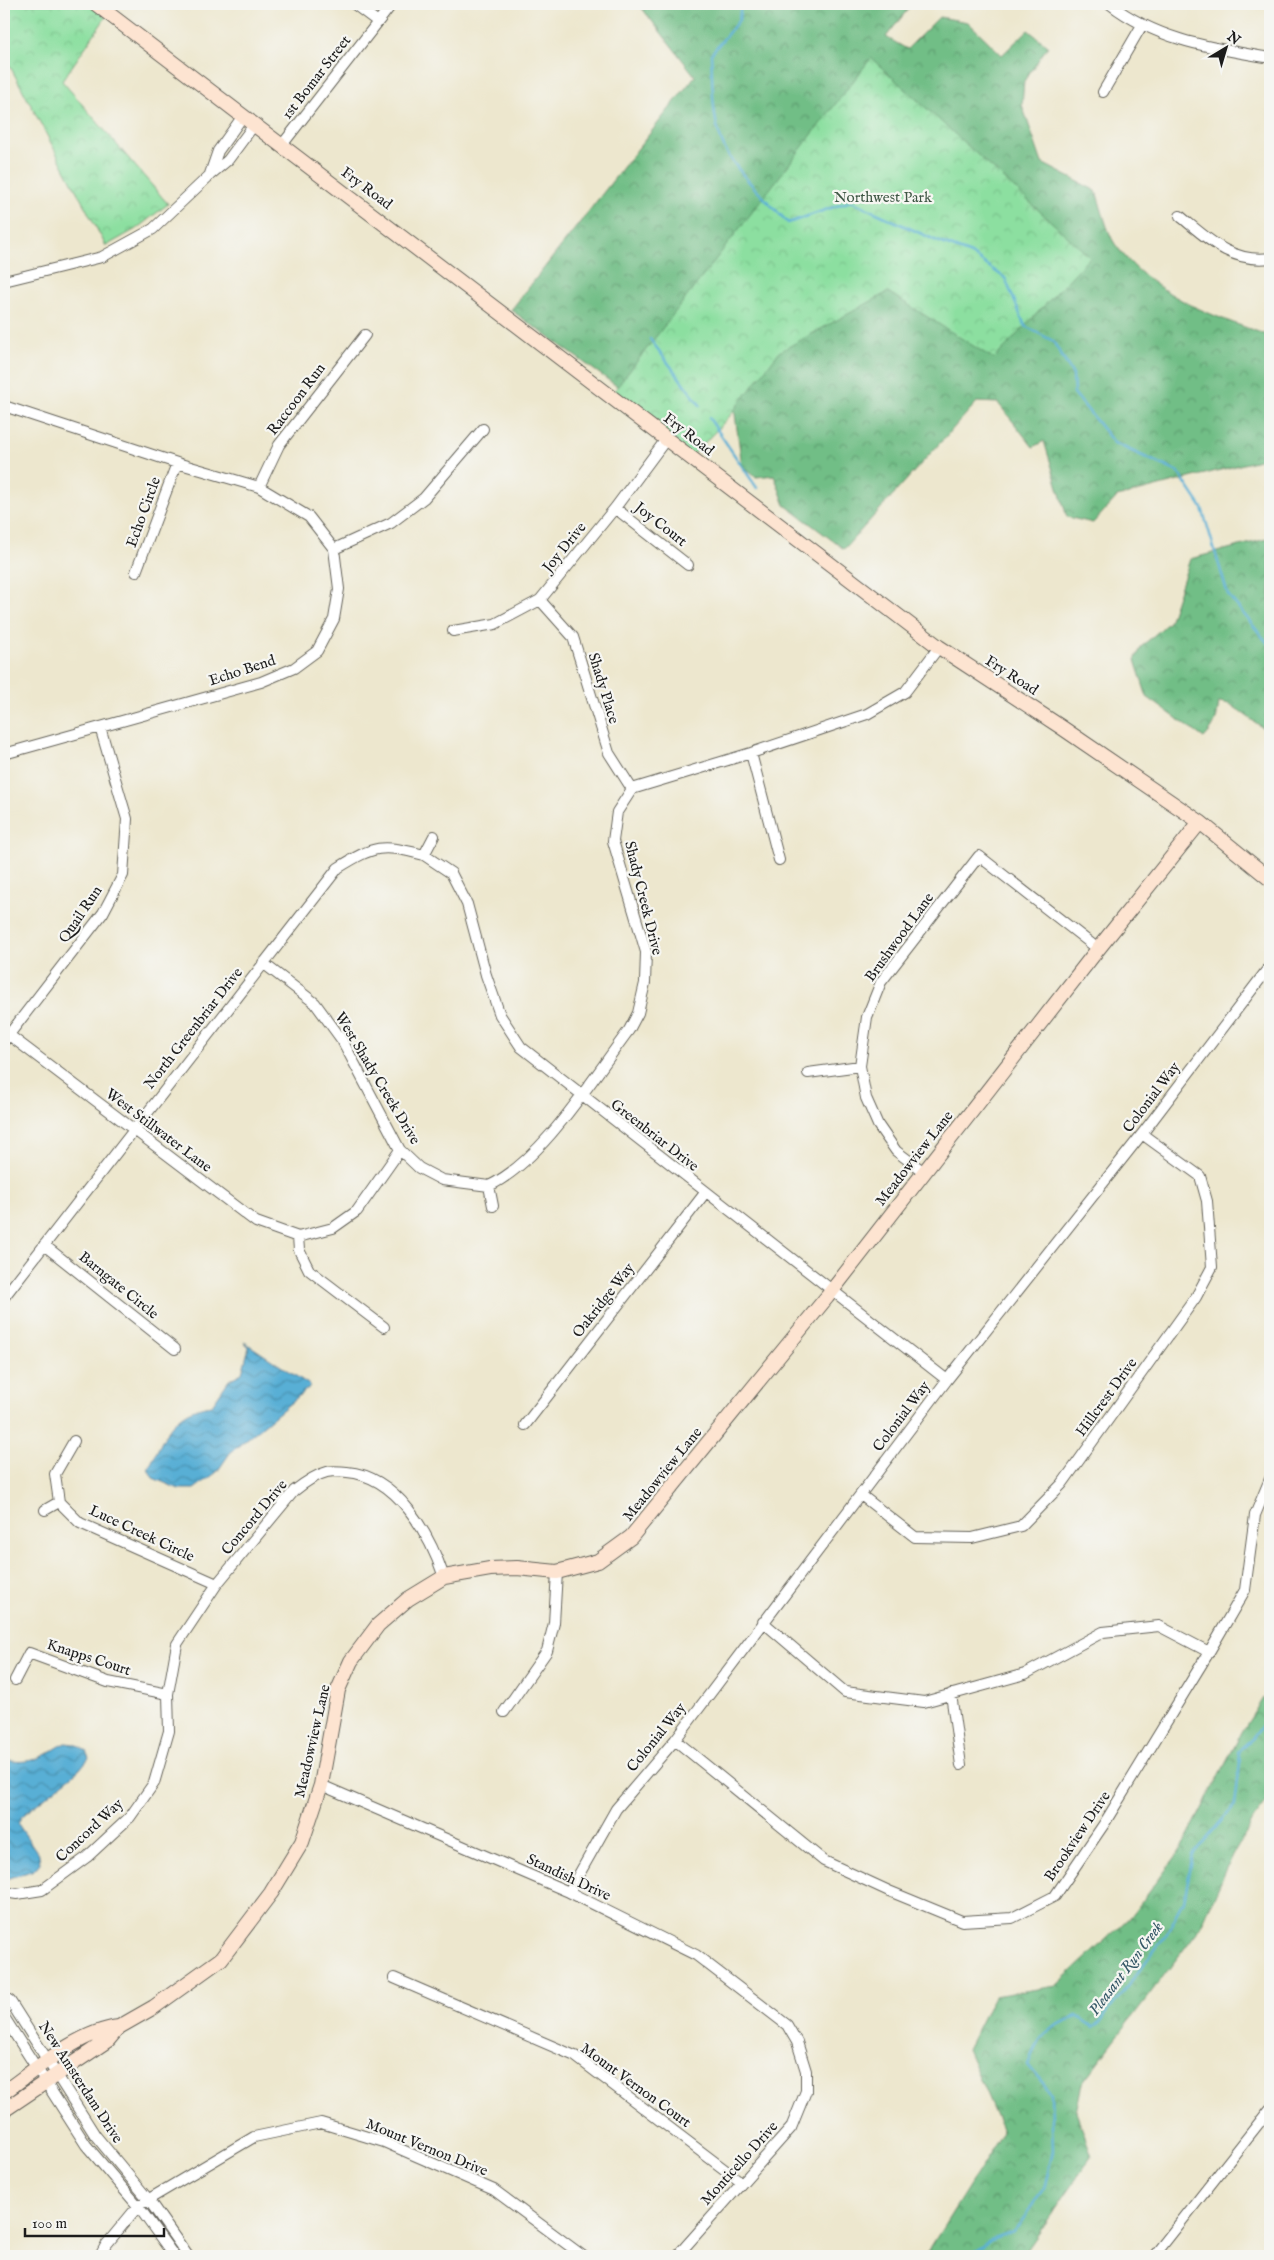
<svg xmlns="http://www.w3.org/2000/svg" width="1274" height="2260" viewBox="0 0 1274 2260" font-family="'IM FELL English',serif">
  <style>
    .forest { fill: url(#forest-crowns); stroke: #466d51 }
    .park { fill: url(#park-crowns); stroke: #547e5e }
    .water { fill: url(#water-waves); stroke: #3a6678 }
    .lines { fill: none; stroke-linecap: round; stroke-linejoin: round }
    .stream { stroke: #58afd5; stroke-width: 2.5 }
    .street-casing { stroke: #65635a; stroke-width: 12 }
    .secondary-casing { stroke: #65635a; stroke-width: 16 }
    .street { stroke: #fff; stroke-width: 10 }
    .secondary { stroke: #fde4d1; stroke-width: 14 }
    .labels { text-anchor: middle; stroke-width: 4.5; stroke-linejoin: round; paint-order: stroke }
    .street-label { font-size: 15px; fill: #1c1c1c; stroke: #f6f6f2 }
    .park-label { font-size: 15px; fill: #3e5644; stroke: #f6f6f2 }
    .water-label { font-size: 16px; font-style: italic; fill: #345766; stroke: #f6f6f2 }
  </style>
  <defs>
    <pattern id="forest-crowns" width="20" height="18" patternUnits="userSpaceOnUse" patternTransform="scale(1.25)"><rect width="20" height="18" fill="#71be86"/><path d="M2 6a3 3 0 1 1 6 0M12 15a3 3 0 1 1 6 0" fill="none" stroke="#5c9a6d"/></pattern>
    <pattern id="park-crowns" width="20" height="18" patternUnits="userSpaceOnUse" patternTransform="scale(1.25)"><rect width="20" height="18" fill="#8cdfa0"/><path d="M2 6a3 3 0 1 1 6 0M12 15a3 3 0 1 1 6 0" fill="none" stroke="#78bf89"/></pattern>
    <pattern id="water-waves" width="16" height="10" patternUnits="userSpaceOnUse" patternTransform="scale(1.25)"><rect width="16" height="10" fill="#58afd5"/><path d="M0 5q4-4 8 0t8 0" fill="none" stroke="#488eac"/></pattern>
  </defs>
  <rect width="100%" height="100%" fill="#f6f6f2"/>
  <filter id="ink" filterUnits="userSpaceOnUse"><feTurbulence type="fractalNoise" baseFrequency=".02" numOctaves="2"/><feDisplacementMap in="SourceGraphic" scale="10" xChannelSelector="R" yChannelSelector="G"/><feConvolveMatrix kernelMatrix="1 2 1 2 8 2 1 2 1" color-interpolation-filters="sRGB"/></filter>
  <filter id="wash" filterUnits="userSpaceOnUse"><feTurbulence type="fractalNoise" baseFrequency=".0096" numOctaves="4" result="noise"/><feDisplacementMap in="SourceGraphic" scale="20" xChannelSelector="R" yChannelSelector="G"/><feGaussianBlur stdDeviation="1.12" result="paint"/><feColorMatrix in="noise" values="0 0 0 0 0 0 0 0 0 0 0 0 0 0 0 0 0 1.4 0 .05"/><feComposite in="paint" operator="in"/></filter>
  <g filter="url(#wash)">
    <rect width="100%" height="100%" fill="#ede7ce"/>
    <path class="forest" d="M631 4H912L886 37 907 49 939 17 968 22 1002 55 1028 30 1048 46 1024 81 1022 105 1042 163 1096 191C1101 206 1107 232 1115 244 1152 296 1213 316 1270 336V457L1117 497 1093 523 1067 517 1044 441 1033 447 998 403 977 402 844 549 785 505 774 475 756 477 742 466 732 392 637 384 618 387 511 310 695 76 641 7Z
      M1270 538V733L1230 704 1219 702C1217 717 1216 726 1204 738L1147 697 1135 660 1142 646 1169 622 1190 559Z
      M1263 1698 1270 1703V1798L1254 1819 1233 1855 1200 1928 1082 2083 1076 2112 1092 2156 1023 2256H925L1003 2132 967 2049 994 1996 1056 1986 1132 1915 1180 1851 1242 1732Z"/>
    <path class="park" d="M4 4H89L106 17 62 81 168 204 136 229 106 246 4 55Z
      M871 58 1090 257 994 359 888 292 779 352 729 417 691 457 611 395Z"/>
    <path class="water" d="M243 1341 311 1386 230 1453 217 1472 194 1489H179L153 1478 148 1469C166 1436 170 1410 212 1405L229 1380 242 1373 249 1347Z
      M65 1743 75 1744 86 1751 89 1758 79 1770 21 1817 18 1824 39 1855 40 1863 34 1870 4 1880V1760C32 1765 42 1757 65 1743Z"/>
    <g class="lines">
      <path class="stream" d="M741 4 739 20 711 54C713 85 711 121 725 149 738 174 769 202 788 223L851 201 937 241 971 254 1005 278 1025 326 1053 341 1073 375 1074 393 1114 443 1178 472 1202 508 1228 595 1270 646
        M650 339 700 405
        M709 418 757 488
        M970 2256 988 2241 1013 2232 1044 2189 1053 2151 1051 2093 1028 2065C1038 2035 1048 2028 1077 2016L1093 2027 1101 2021 1166 1935 1184 1901 1193 1854 1235 1805 1240 1763 1238 1751 1253 1738 1270 1715"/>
    </g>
  </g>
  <g filter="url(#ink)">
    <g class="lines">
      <defs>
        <path id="street" d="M354 4 378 22
          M1110 4C1158 41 1213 48 1270 58
          M1103 92 1142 25
          M282 145 392 4
          M210 174 218 151 243 116
          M1180 216C1208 239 1231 263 1270 258
          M4 281 102 257 153 229 210 175 228 160 254 125
          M4 406 177 463 259 487 309 517 334 549 339 589 334 619 317 651 294 668 261 682 4 754
          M259 487 279 445 365 335
          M615 508 688 565
          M334 549 391 523 424 498 483 429
          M136 572 177 463
          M540 600 573 637 609 753 632 789
          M453 631 495 624 540 600 615 508 667 438
          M751 753 779 860
          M424 855 451 873 467 904 486 975 500 1015 521 1047 947 1380
          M263 963 315 1003 342 1040 400 1150 419 1168 442 1180 489 1186 493 1206
          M9 1035 256 1222 298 1237
          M4 1041 103 913 123 875 127 819 100 727
          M808 1073 860 1066
          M924 1172 896 1151 878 1125 866 1098 860 1066 867 1017 881 982 979 856 1098 949
          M489 1186C543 1160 592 1079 629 1030L638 1013 645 983 646 952 613 841 617 812 632 789 751 753 867 714 905 692 939 647
          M298 1237 333 1228 357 1211 400 1150
          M298 1237 299 1250 309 1270 384 1327
          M44 1245 175 1349
          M4 1297 338 868C375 845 381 844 424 855L434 836
          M525 1425 705 1193
          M861 1495 915 1537 972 1538 1021 1526 1062 1484 1196 1297 1212 1267 1207 1201 1200 1176 1142 1134
          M59 1502 80 1523 217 1584
          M45 1510 59 1502 55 1474 74 1441
          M763 1622 845 1692 924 1702 1025 1674 1103 1632 1159 1626 1209 1652
          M15 1680 29 1653 108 1682 168 1694
          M951 1694 961 1765
          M504 1712 547 1651 554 1623 557 1572
          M675 1740 824 1861 889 1891 962 1921 1012 1918 1055 1896 1104 1824 1209 1652 1245 1590 1255 1515 1270 1479
          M321 1785 569 1892 696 1955 787 2025 797 2042 806 2071V2091L791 2128 677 2256
          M4 1892 17 1894 42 1890 87 1857 130 1817 154 1783 169 1731 168 1694 177 1644 217 1584 294 1491C304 1483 315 1475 327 1472 333 1470 341 1472 347 1472 397 1476 429 1533 444 1577
          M569 1892 616 1809 675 1740 947 1380 1142 1134 1270 966
          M394 1978 575 2056 741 2182
          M4 1997 10 2001 95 2135 148 2199 188 2256
          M4 2017 86 2145 138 2206 174 2256
          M100 2256 106 2245 139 2205 254 2137 321 2123 384 2142 494 2190 583 2256
          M1154 2256 1270 2109"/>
        <path id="secondary" d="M96 4 939 647 1061 727 1200 822 1270 879
          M4 2092C36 2069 80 2031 119 2027
          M4 2110 108 2040 119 2027 154 2007 221 1959 271 1893 302 1842 321 1785 338 1690 351 1661 378 1625 408 1599 444 1577 490 1569 517 1568 557 1572 598 1561 631 1537 827 1297 1098 949 1200 822"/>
      </defs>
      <use href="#street" class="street-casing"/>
      <use href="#secondary" class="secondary-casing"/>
      <use href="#street" class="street"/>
      <use href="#secondary" class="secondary"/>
    </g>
  </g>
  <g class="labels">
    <g class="street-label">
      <text transform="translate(316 77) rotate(-52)" y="5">1st Bomar Street</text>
      <text transform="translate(367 188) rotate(37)" y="5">Fry Road</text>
      <text transform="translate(296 399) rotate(-53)" y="5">Raccoon Run</text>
      <text transform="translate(689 434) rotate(38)" y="5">Fry Road</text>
      <text transform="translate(143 512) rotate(-70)" y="5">Echo Circle</text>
      <text transform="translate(661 524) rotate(38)" y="5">Joy Court</text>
      <text transform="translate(564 547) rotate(-51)" y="5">Joy Drive</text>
      <text transform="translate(242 670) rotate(-18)" y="5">Echo Bend</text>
      <text transform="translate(1012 675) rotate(33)" y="5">Fry Road</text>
      <text transform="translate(604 688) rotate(73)" y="5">Shady Place</text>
      <text transform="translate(644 898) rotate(76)" y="5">Shady Creek Drive</text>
      <text transform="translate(80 914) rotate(-56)" y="5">Quail Run</text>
      <text transform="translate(899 937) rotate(-54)" y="5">Brushwood Lane</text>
      <text transform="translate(193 1028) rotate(-52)" y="5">North Greenbriar Drive</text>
      <text transform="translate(378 1078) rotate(59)" y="5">West Shady Creek Drive</text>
      <text transform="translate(1151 1097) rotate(-53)" y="5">Colonial Way</text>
      <text transform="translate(159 1130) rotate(37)" y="5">West Stillwater Lane</text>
      <text transform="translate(655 1135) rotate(38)" y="5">Greenbriar Drive</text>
      <text transform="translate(914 1158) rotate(-52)" y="5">Meadowview Lane</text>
      <text transform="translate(119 1285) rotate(39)" y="5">Barngate Circle</text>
      <text transform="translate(603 1300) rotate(-52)" y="5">Oakridge Way</text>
      <text transform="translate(1106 1397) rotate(-54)" y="5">Hillcrest Drive</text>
      <text transform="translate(901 1416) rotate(-53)" y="5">Colonial Way</text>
      <text transform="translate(662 1474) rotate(-51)" y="5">Meadowview Lane</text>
      <text transform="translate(254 1517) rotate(-50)" y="5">Concord Drive</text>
      <text transform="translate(142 1533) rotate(25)" y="5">Luce Creek Circle</text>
      <text transform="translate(89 1657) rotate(18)" y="5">Knapps Court</text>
      <text transform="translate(656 1737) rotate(-51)" y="5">Colonial Way</text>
      <text transform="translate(312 1741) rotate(-77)" y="5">Meadowview Lane</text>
      <text transform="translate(89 1830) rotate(-43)" y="5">Concord Way</text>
      <text transform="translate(1077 1836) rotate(-56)" y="5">Brookview Drive</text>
      <text transform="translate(569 1877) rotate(25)" y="5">Standish Drive</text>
      <text transform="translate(81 2082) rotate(57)" y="5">New Amsterdam Drive</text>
      <text transform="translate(636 2085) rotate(36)" y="5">Mount Vernon Court</text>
      <text transform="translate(427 2147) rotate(22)" y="5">Mount Vernon Drive</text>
      <text transform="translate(739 2163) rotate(-48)" y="5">Monticello Drive</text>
    </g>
    <g class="park-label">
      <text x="883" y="202">Northwest Park</text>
    </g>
    <g class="water-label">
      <text transform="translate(1125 1968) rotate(-53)" y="6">Pleasant Run Creek</text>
    </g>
  </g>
  <rect width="1274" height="2260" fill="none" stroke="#f6f6f2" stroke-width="20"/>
  <g transform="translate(1226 48) rotate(38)" stroke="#f6f6f2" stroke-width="4" paint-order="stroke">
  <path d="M0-4L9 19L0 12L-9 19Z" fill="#1c1c1c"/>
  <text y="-8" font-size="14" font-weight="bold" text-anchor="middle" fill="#1c1c1c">N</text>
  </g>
  <path d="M25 2228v8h139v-8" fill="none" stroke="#1c1c1c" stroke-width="2.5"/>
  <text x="32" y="2228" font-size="15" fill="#1c1c1c" stroke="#f6f6f2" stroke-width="4" paint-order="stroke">100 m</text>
</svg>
